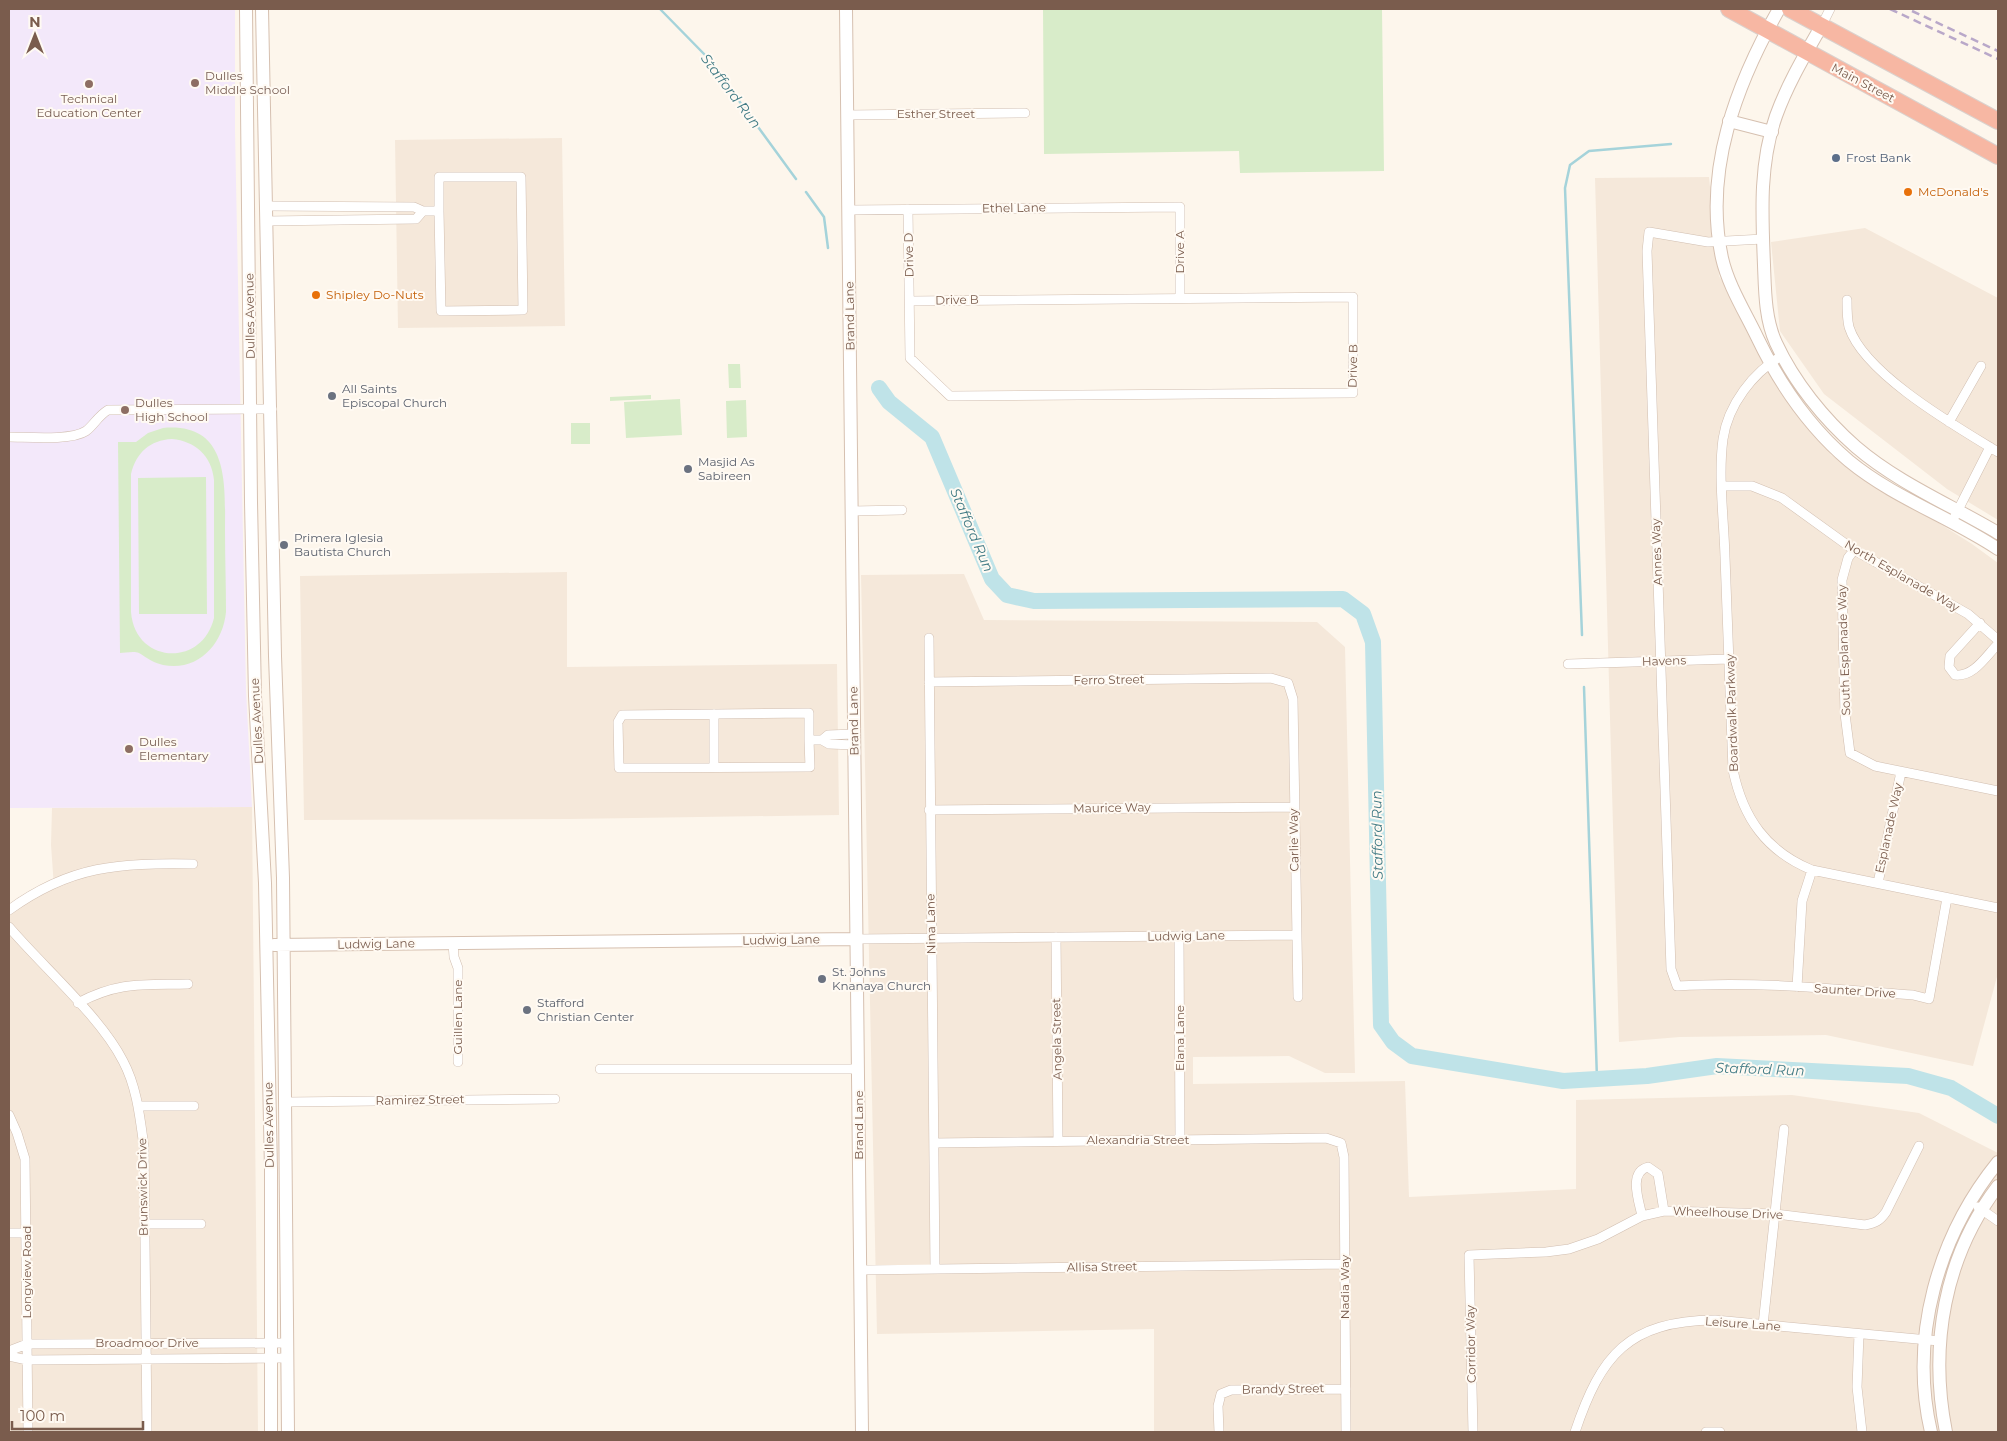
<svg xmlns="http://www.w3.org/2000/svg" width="2007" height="1441" viewBox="0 0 2007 1441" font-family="Montserrat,sans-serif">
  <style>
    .residential { fill: #f5e8da }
    .education { fill: #f3e8fa }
    .green { fill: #d8ecc9; fill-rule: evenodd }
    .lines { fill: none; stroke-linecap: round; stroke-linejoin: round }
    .stream { stroke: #a5d3da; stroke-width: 2.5 }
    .river { stroke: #bfe3e8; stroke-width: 16 }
    .street-casing { stroke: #d1beb0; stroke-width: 10 }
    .secondary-casing { stroke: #d6c0b0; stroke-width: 14 }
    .highway-casing { stroke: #dad1cd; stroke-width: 18 }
    .street { stroke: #fff; stroke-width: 9 }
    .secondary { stroke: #fff; stroke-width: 12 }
    .highway { stroke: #f7b7a3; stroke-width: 16 }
    .rail { stroke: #b9a8c9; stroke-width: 2.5; stroke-dasharray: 8 5; stroke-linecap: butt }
    .education-dot { fill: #8d6e63; stroke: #fffaf3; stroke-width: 2 }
    .service-dot { fill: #5c6f8a; stroke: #fffaf3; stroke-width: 2 }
    .food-dot { fill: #e8710a; stroke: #fffaf3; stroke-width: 2 }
    .worship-dot { fill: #6b7280; stroke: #fffaf3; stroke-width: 2 }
    .labels { text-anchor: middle; stroke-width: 4; stroke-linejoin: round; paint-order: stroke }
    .education-label { font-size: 12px; fill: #785e54; stroke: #fffaf3; text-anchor: start }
    .street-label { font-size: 12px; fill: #7a5c4d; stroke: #fffaf3 }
    .service-label { font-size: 12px; fill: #4e5e75; stroke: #fffaf3; text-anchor: start }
    .food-label { font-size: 12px; fill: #c56008; stroke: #fffaf3; text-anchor: start }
    .worship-label { font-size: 12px; fill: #5b616d; stroke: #fffaf3; text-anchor: start }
    .water-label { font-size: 14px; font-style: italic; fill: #437c86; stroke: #fffaf3 }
  </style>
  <rect width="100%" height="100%" fill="#fdf6ec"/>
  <path class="residential" d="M562 138 565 326 398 328 395 140Z
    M1709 177 1719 276 1831 455 1972 544 1998 563V973L1973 1066 1826 1035 1680 1037 1619 1042 1595 178Z
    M1865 228 1998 298V520L1947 489 1824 394 1780 331 1771 242Z
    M567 572V667L837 664 839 815 569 819 304 820 300 576Z
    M964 574 984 620 1317 622 1345 647 1355 1073H1325L1289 1056 1193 1057V1084L1405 1081 1409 1197 1576 1189V1100L1792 1095 1919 1113 1998 1153V1432H1154V1329L877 1334 861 575Z
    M252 807 258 1432H9V915L20 906 54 887 51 845 52 808Z"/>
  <path class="education" d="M9 9H235V130L246 689 252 807 9 808Z"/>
  <path class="green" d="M1043 9H1382L1384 171 1240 173 1239 151 1044 154Z
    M728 364H740L741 388H729Z
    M651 395V399L610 401V397Z
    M680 399 682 435 626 438 624 402Z
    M746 400 747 437 727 438 726 401Z
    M571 423H590V444H571Z
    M163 428C230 422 225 485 225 531 225 558 226 585 226 612 223 644 198 672 163 665 154 663 147 658 139 653 134 651 125 653 120 653L118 442H136L148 433ZM172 439C195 441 212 456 214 480V618C202 668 135 664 131 612V474C136 453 150 440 172 439Z
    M206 477 207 614H139L138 478Z"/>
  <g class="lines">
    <path class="stream" d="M660 9 707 57 796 179
      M806 192 824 217 828 248
      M1582 635 1565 188 1570 165 1589 151 1671 144
      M1584 687 1597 1079"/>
    <path class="river" d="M879 388 889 402 932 437 992 579 1007 595 1034 601 1343 599 1363 614 1373 642 1381 1025 1393 1042 1412 1056 1563 1081 1647 1076 1717 1066 1908 1076 1951 1088 1998 1116"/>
    <defs>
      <path id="street" d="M1822 25 1830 9
        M847 115 1025 113
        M266 206 414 207 423 211 416 219 266 221
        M908 209 910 358 950 396 1353 393V297L910 301
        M849 210 1180 207V297
        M423 211H439V177H521L523 310 441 311 439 211
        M1763 239 1708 242 1649 232 1647 251 1671 969 1677 986C1756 981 1835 989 1913 995L1929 999 1947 898
        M1847 300C1847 308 1847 319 1849 327 1864 374 1957 427 1998 452
        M1783 355C1753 372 1728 405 1723 439 1718 477 1724 519 1725 557 1728 628 1730 699 1733 770 1743 818 1766 851 1812 870L1998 908
        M1949 422 1981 366
        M9 437C27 437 71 441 86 431 94 425 98 416 108 410L272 409
        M1722 486H1752L1782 498 1854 550 1968 614 1998 640
        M852 511 902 510
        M1955 516 1990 447
        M1854 550 1848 558 1842 580 1845 714 1850 753 1875 766 1998 791
        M1980 623 1950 656 1949 667 1955 675C1974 677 1986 656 1998 644
        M929 638 935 1269
        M1568 664 1729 659
        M929 682 1271 678 1288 683 1293 699 1298 997
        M714 714V767
        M854 734 828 735 822 740 829 744 854 745
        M809 740 810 767 619 768 618 722 622 715 809 713V740H822
        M929 810 1294 807
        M1878 883 1901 772
        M9 910C71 865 119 863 193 864
        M9 927C43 967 100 1016 123 1061 137 1087 140 1118 144 1147L147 1432
        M1179 936 1180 1140
        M1056 937 1058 1141
        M856 939 1295 935
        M453 943 454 957 458 968V1062
        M1797 987 1802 901 1812 870
        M78 1003C119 981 144 985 188 984
        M600 1069H858
        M286 1102 555 1099
        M138 1106H194
        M9 1115 17 1133 25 1159 28 1432
        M934 1143 1326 1138 1341 1143 1344 1157 1346 1432
        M1978 1207 1998 1221
        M1642 1216C1639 1201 1628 1172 1648 1167L1658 1174 1664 1211
        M144 1224H201
        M9 1233H28
        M860 1270 1344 1264
        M1763 1325 1784 1129
        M1859 1334 1857 1387 1862 1432
        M9 1351 27 1344 287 1343
        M9 1356 27 1360 287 1358
        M1219 1432 1218 1406 1221 1394 1231 1390 1346 1389
        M1473 1432 1469 1255 1546 1252 1569 1249 1598 1239 1642 1216 1664 1211 1776 1214 1865 1225C1875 1223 1880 1221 1886 1212L1919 1146
        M1575 1432C1601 1355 1628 1321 1715 1320L1939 1341
        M1706 1432H1720"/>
      <path id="secondary" d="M246 9 251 502 255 696 265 883 271 1170V1432
        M262 9 275 656 283 878 288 1432
        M846 9 862 1432
        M1779 9C1737 83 1703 170 1722 258 1728 285 1745 312 1757 337 1779 383 1809 427 1849 461 1894 498 1950 517 1998 549
        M1822 25C1805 55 1788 83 1776 116 1759 164 1762 215 1764 265 1765 291 1765 319 1776 343 1794 382 1824 419 1856 447 1898 483 1951 505 1998 533
        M1729 121 1772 132
        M274 945 856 939
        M1931 1432C1909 1337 1938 1236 1998 1162
        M1946 1432C1929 1346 1944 1257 1998 1186"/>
      <path id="highway" d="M1729 9 1998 156
        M1790 9 1998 121"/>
    </defs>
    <use href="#street" class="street-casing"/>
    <use href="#secondary" class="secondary-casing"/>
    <use href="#highway" class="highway-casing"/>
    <use href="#street" class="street"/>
    <use href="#secondary" class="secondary"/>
    <use href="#highway" class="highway"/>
    <path class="rail" d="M1890 9 1998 59
      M1912 11 1998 51"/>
  </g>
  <g class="education-dot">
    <circle cx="195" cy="83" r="5"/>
    <circle cx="89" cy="84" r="5"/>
    <circle cx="125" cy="410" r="5"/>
    <circle cx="129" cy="749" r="5"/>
  </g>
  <circle class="service-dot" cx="1836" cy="158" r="5"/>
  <g class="food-dot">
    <circle cx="1908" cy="192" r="5"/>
    <circle cx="316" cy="295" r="5"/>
  </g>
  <g class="worship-dot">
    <circle cx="332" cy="396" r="5"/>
    <circle cx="688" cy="469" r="5"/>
    <circle cx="284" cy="545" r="5"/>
    <circle cx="822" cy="979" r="5"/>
    <circle cx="527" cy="1010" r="5"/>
  </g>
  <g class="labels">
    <g class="education-label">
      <text x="205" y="80">Dulles<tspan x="205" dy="14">Middle School</tspan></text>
      <text x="89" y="103" text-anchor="middle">Technical<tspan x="89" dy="14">Education Center</tspan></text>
      <text x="135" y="407">Dulles<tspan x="135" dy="14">High School</tspan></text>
      <text x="139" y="746">Dulles<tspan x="139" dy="14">Elementary</tspan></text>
    </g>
    <g class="street-label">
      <text transform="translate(1863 83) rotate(28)" y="4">Main Street</text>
      <text x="936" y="118">Esther Street</text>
      <text transform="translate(1014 208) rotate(-1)" y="4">Ethel Lane</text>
      <text transform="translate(1180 252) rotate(-90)" y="4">Drive A</text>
      <text transform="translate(909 255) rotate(-91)" y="4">Drive D</text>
      <text transform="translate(957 300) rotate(-1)" y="4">Drive B</text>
      <text transform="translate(250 316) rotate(-91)" y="4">Dulles Avenue</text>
      <text transform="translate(850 316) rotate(-91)" y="4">Brand Lane</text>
      <text transform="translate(1353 366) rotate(-89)" y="4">Drive B</text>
      <text transform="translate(1657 552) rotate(-92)" y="4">Annes Way</text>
      <text transform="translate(1902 576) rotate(30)" y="4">North Esplanade Way</text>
      <text transform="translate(1844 650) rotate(-92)" y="4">South Esplanade Way</text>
      <text transform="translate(1664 661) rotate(-2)" y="4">Havens</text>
      <text transform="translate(1109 680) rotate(-1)" y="4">Ferro Street</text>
      <text transform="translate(1732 713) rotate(-92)" y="4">Boardwalk Parkway</text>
      <text transform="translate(257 721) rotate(-93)" y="4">Dulles Avenue</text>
      <text transform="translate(854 721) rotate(-91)" y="4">Brand Lane</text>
      <text transform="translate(1112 808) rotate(-1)" y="4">Maurice Way</text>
      <text transform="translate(1889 828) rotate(-78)" y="4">Esplanade Way</text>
      <text transform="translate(1294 840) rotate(-91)" y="4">Carlie Way</text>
      <text transform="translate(931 924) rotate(-91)" y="4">Nina Lane</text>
      <text transform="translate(1186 936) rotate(-1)" y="4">Ludwig Lane</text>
      <text transform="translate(781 940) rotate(-1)" y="4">Ludwig Lane</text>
      <text transform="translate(376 944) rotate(-1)" y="4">Ludwig Lane</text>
      <text transform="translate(1855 991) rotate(4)" y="4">Saunter Drive</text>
      <text transform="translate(458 1017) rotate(-90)" y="4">Guillen Lane</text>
      <text transform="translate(1180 1038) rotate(-90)" y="4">Elana Lane</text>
      <text transform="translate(1057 1039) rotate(-91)" y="4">Angela Street</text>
      <text transform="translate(420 1100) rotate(-1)" y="4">Ramirez Street</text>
      <text transform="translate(269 1125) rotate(-91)" y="4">Dulles Avenue</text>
      <text transform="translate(859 1125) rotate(-90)" y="4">Brand Lane</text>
      <text x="1138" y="1144">Alexandria Street</text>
      <text transform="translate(143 1187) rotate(-91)" y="4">Brunswick Drive</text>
      <text transform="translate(1728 1213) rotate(2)" y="4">Wheelhouse Drive</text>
      <text transform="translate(1102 1267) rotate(-1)" y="4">Allisa Street</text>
      <text transform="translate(27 1272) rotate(-90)" y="4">Longview Road</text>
      <text transform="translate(1345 1287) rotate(-90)" y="4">Nadia Way</text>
      <text transform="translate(1743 1324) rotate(4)" y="4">Leisure Lane</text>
      <text x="147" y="1347">Broadmoor Drive</text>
      <text transform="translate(1471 1344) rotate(-91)" y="4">Corridor Way</text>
      <text transform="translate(1283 1389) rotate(-1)" y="4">Brandy Street</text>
    </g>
    <g class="service-label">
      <text x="1846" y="162">Frost Bank</text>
    </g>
    <g class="food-label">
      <text x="1918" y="196">McDonald's</text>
      <text x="326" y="299">Shipley Do-Nuts</text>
    </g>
    <g class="worship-label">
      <text x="342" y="393">All Saints<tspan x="342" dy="14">Episcopal Church</tspan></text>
      <text x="698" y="466">Masjid As<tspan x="698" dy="14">Sabireen</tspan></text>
      <text x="294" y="542">Primera Iglesia<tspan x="294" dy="14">Bautista Church</tspan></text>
      <text x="832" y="976">St. Johns<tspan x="832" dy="14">Knanaya Church</tspan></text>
      <text x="537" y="1007">Stafford<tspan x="537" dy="14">Christian Center</tspan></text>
    </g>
    <g class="water-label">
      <text transform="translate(731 91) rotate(53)" y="5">Stafford Run</text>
      <text transform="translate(972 530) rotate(67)" y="5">Stafford Run</text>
      <text transform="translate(1377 835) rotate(-91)" y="5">Stafford Run</text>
      <text transform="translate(1760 1069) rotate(2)" y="5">Stafford Run</text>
    </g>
  </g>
  <rect width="2007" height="1441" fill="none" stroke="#7a5c4d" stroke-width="20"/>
  <g transform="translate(35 35)" stroke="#fffaf3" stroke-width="4" paint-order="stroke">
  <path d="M0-4L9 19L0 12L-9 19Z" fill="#7a5c4d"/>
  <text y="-8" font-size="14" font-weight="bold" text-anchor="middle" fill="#7a5c4d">N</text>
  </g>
  <path d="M12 1421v8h131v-8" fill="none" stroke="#7a5c4d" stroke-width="2.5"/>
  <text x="20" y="1421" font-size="15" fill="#7a5c4d" stroke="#fffaf3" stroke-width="4" paint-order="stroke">100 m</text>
</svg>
